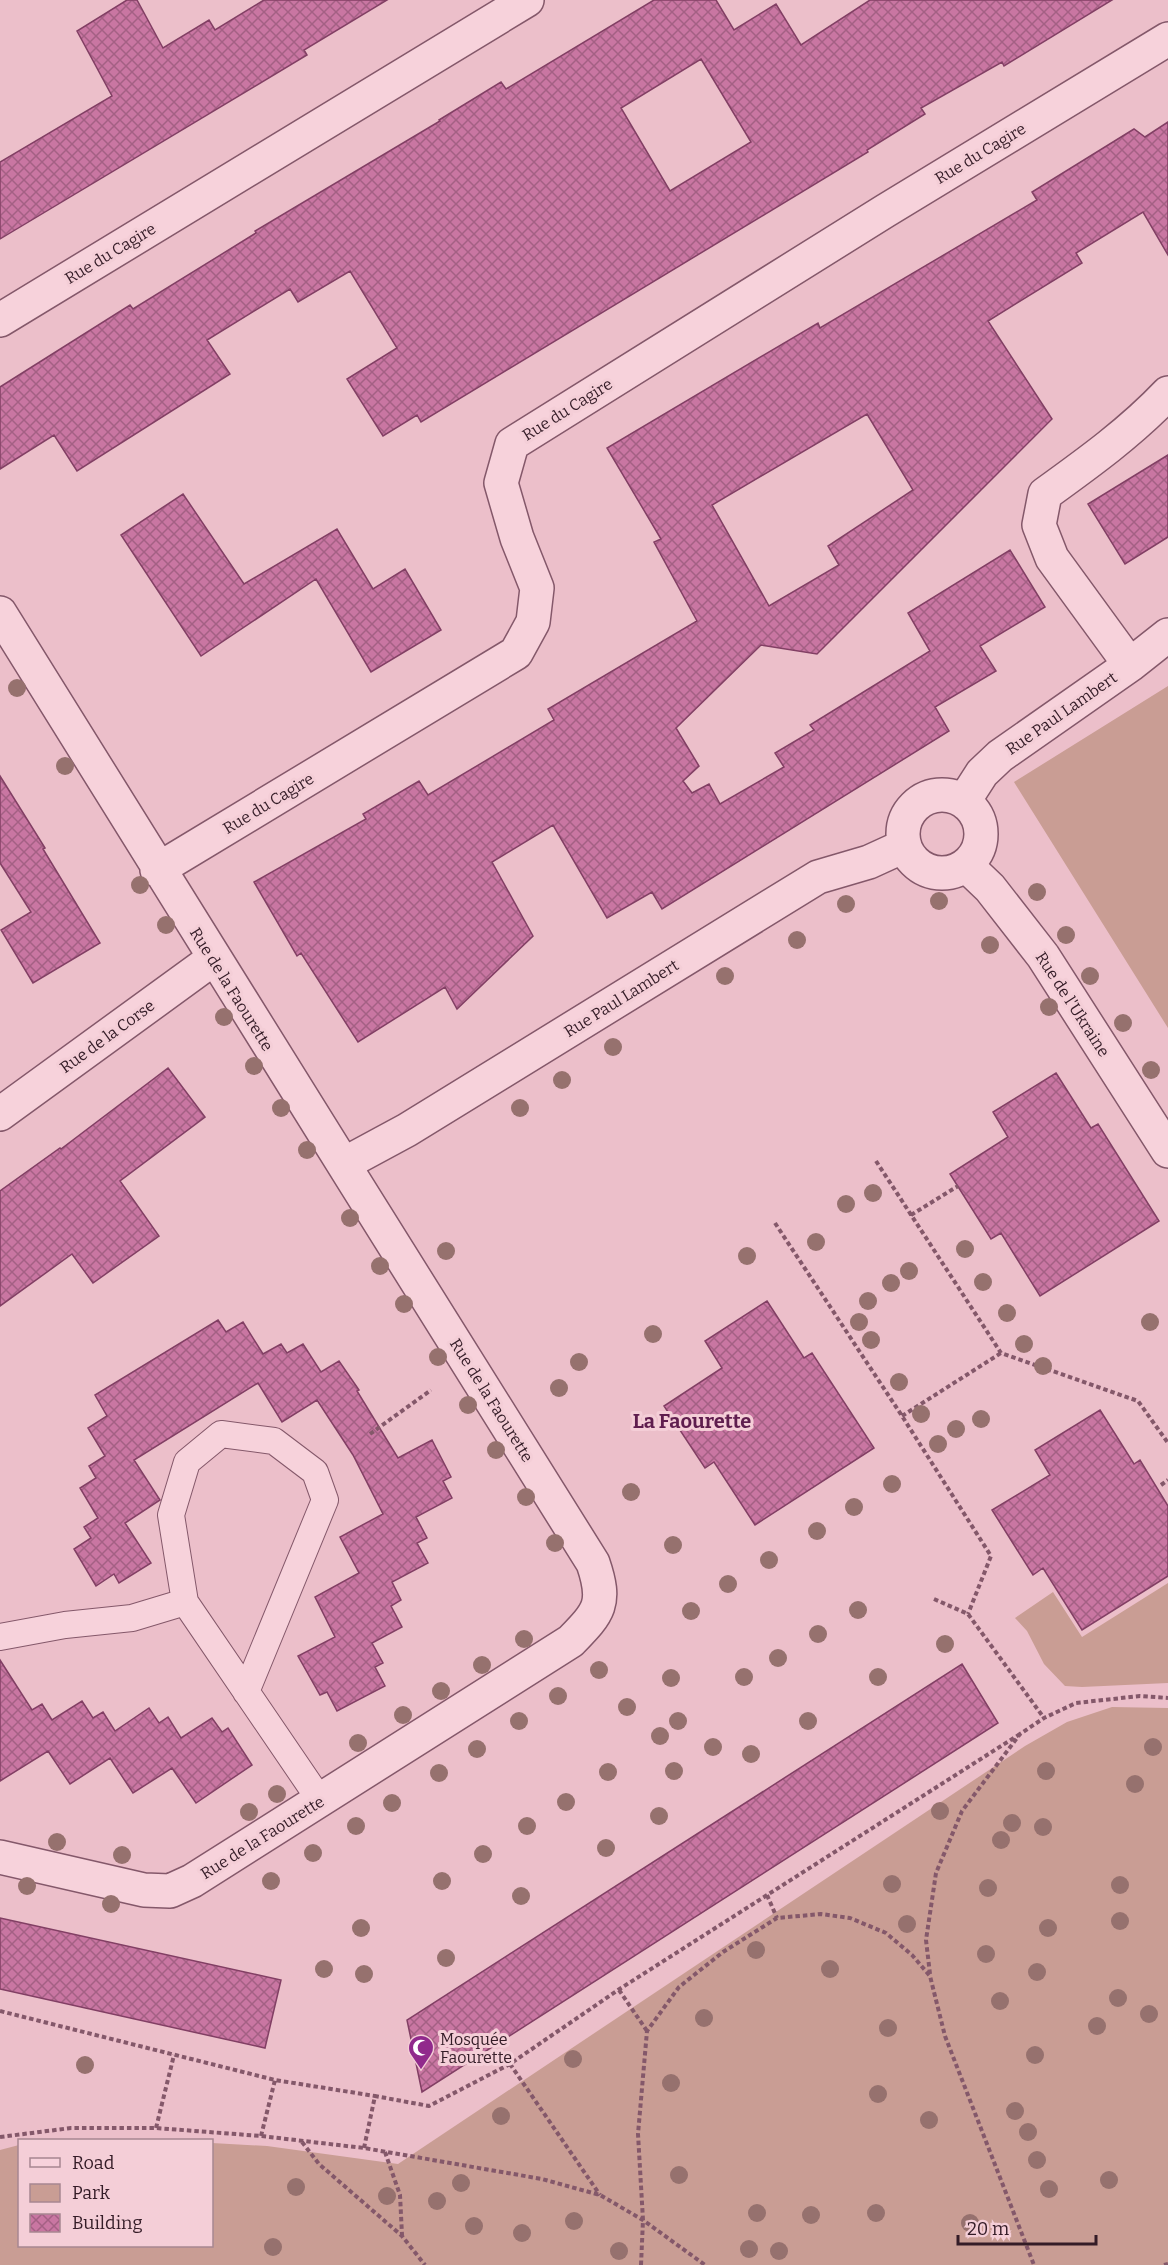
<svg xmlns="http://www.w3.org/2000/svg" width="1168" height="2265" viewBox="0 0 1168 2265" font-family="Bitter,serif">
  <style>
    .green { fill: #c99d94 }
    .building { fill: url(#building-cross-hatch); stroke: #823f64; stroke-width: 1.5; fill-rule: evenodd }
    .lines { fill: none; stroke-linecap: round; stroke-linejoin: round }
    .service-casing { stroke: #84586a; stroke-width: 28 }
    .minor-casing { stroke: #84586a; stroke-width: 36 }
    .path { stroke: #84586a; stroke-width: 4; stroke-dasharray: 4.5 3; stroke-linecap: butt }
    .service { stroke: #f7d2db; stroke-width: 26 }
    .minor { stroke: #f7d2db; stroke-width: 33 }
    .tree { fill: #96716e }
    .labels { text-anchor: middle; stroke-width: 6; stroke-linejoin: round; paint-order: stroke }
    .street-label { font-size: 16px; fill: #341c27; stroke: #f4ced7 }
    .poi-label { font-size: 16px; fill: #341c27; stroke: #f4ced7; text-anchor: start }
    .quarter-label { font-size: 20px; font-weight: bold; fill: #5f1d4e; stroke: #f4ced7 }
  </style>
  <defs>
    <pattern id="building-cross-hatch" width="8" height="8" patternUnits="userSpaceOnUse" patternTransform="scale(1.5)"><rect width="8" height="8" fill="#c976a2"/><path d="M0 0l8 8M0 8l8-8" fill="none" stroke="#a46084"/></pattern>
  </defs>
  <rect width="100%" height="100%" fill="#ecbfca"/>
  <path class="green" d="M1168 686V1028L1014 782Z
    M1168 1583V1683L1082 1687 1065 1686 1044 1664 1027 1631 1015 1618 1053 1592 1082 1637Z
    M1112 1707 1168 1708V2265H0V2150L19 2145 20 2246H212V2143L267 2146 398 2164 1025 1746 1067 1722Z"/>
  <path class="building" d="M127 0H137L163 48 209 20 215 30 264 0H387L304 50 307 55 0 239V162L112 96 77 31Z
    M654 0H716L734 30 776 4 801 45 870 0H1112L1004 66 1002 62 921 108 925 114 867 150 868 152 421 422 417 415 383 436 347 379 397 348 350 271 298 302 290 289 207 340 230 374 77 471 54 435 0 469V387L130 305 133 309 256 233 255 231 440 121 439 120 501 82 506 89ZM701 59 751 142 670 191 621 108Z
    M1168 122V255L1143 212 1076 253 1082 263 988 321 1052 419 817 654 761 645 676 728 699 766 683 781 692 793 709 784 720 804 784 767 775 753 814 730 810 725 930 651 908 613 1010 550 1045 607 980 646 996 671 935 707 949 731 662 909 652 892 607 918 553 825 492 862 533 936 457 1009 445 987 358 1042 301 953 297 956 254 882 366 819 363 814 419 781 428 795 554 720 548 709 697 621 654 542 661 539 607 448 818 323 820 328 1037 200 1032 192 1134 129 1145 137ZM867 414 913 490 828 546 839 565 769 606 712 505Z
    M1168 455V537L1125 564 1088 504Z
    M183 494 244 584 337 529 373 589 405 569 441 630 371 672 316 579 201 656 121 535Z
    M0 776 45 848 43 849 100 943 33 983 1 930 31 912 0 863Z
    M168 1068 205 1117 120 1181 159 1236 93 1283 72 1254 0 1306V1191L60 1148 61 1149Z
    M1056 1073 1091 1128 1098 1124 1159 1221 1040 1296 1001 1233 991 1239 950 1174 1008 1137 993 1112Z
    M767 1301 804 1358 812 1353 874 1448 755 1525 714 1462 705 1468 664 1406 722 1368 705 1341Z
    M218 1320 226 1332 243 1322 263 1354 281 1344 287 1353 303 1344 321 1372 339 1361 359 1390 357 1391 398 1458 432 1440 451 1477 443 1481 452 1498 416 1517 427 1538 417 1543 428 1563 392 1582 401 1600 391 1606 402 1627 372 1643 383 1663 375 1667 385 1686 337 1711 327 1692 320 1695 298 1656 335 1637 315 1597 359 1573 340 1537 383 1514 353 1455 317 1400 282 1422 258 1383 134 1460 160 1500 125 1523 151 1563 119 1583 114 1574 96 1586 74 1549 91 1538 84 1527 98 1518 80 1488 96 1478 89 1466 105 1456 88 1428 107 1416 95 1395Z
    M1100 1410 1134 1464 1140 1460 1168 1506V1576L1082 1630 1043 1568 1033 1575 992 1510 1050 1475 1035 1450Z
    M0 1660 32 1710 42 1704 52 1720 82 1701 93 1718 103 1712 115 1731 149 1708 159 1723 168 1717 181 1738 212 1718 222 1732 228 1728 252 1765 196 1803 172 1768 133 1793 110 1758 70 1784 48 1751 0 1781Z
    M962 1664 998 1723 422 2092 407 2020Z
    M0 1918 281 1980 265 2048 0 1989Z"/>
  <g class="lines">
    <defs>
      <path id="service" d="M0 1637 65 1625 132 1618 185 1602
        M246 1692 325 1500 315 1472 274 1441 221 1434 187 1462 171 1515 185 1602 320 1800"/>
      <path id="minor" d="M0 320 527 0
        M0 613C195 931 396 1246 593 1563 607 1604 599 1612 571 1641L192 1881 170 1891 144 1890 0 1857
        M1130 665 1052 558 1039 525 1045 494C1088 463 1131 432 1168 393
        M903 834a39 39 0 1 1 78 0a39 39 0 1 1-78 0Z
        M964 801 982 773 1000 756 1130 665 1168 635
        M967 866 990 888 1043 956 1168 1151
        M157 870 516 653 533 622 537 588 517 538 501 483 512 444 885 211 1168 39
        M0 1114 213 959
        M344 1164 407 1130 818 877 869 862 904 846"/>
    </defs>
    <use href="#service" class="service-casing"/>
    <use href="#minor" class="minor-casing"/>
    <path class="path" d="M876 1161 1001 1353 1138 1401 1168 1443
      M911 1215 958 1186
      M775 1223 902 1416 991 1556 968 1614
      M902 1416 1001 1353
      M370 1434 431 1390
      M1161 1485 1168 1480
      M934 1599 968 1614 1044 1718
      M767 1895 777 1918
      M930 1974 926 1940 936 1873 962 1811 1020 1734 1044 1718 1076 1703 1140 1696 1168 1698
      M619 1990 647 2031
      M0 2011 275 2080 375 2096
      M510 2064 600 2195
      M156 2128 174 2055
      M261 2136 275 2080
      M0 2137 71 2128H156L261 2136 364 2148 542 2179 600 2195 643 2220 705 2265
      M302 2142 319 2164 402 2236 425 2265
      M364 2148 375 2096 429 2106 510 2064 618 1990 1020 1734
      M385 2152 400 2195 402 2235
      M641 2265 643 2220 638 2134 647 2031 679 1987 723 1952 777 1918 821 1914 850 1918 886 1933 912 1955 930 1976 945 2036 1034 2265
      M1164 2265 1168 2264"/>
    <use href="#service" class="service"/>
    <use href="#minor" class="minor"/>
  </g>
  <g class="tree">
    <circle cx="17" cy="688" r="9"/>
    <circle cx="65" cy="766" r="9"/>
    <circle cx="140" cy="885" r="9"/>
    <circle cx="1037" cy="892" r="9"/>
    <circle cx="939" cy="901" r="9"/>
    <circle cx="846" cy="904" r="9"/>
    <circle cx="166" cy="925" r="9"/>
    <circle cx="1066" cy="935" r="9"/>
    <circle cx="797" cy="940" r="9"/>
    <circle cx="990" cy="945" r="9"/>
    <circle cx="725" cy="976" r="9"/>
    <circle cx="1090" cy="976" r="9"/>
    <circle cx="1049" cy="1007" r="9"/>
    <circle cx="224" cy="1017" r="9"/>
    <circle cx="1123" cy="1023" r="9"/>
    <circle cx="613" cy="1047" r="9"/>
    <circle cx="254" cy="1066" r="9"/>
    <circle cx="1151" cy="1070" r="9"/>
    <circle cx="562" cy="1080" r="9"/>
    <circle cx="281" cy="1108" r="9"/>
    <circle cx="520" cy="1108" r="9"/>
    <circle cx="307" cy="1150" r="9"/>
    <circle cx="873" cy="1193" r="9"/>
    <circle cx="846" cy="1204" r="9"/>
    <circle cx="350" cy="1218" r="9"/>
    <circle cx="816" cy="1242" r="9"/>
    <circle cx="965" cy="1249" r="9"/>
    <circle cx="446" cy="1251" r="9"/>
    <circle cx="747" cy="1256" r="9"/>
    <circle cx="380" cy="1266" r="9"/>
    <circle cx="909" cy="1271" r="9"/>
    <circle cx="983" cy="1282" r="9"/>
    <circle cx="891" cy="1283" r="9"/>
    <circle cx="868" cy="1301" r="9"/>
    <circle cx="404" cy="1304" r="9"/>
    <circle cx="1007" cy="1313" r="9"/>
    <circle cx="859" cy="1322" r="9"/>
    <circle cx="1150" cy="1322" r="9"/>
    <circle cx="653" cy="1334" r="9"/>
    <circle cx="871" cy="1340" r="9"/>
    <circle cx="1024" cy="1344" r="9"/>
    <circle cx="438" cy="1357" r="9"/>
    <circle cx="579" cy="1362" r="9"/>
    <circle cx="1043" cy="1366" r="9"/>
    <circle cx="899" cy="1382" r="9"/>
    <circle cx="559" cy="1388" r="9"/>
    <circle cx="468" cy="1405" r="9"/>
    <circle cx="921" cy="1414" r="9"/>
    <circle cx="981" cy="1419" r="9"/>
    <circle cx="956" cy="1429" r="9"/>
    <circle cx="938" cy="1444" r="9"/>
    <circle cx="496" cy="1450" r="9"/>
    <circle cx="892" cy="1484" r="9"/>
    <circle cx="631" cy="1492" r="9"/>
    <circle cx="526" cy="1497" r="9"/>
    <circle cx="854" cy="1507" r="9"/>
    <circle cx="817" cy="1531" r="9"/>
    <circle cx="555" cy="1543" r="9"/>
    <circle cx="673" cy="1545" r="9"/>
    <circle cx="769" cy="1560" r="9"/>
    <circle cx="728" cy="1584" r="9"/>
    <circle cx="858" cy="1610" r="9"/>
    <circle cx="691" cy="1611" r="9"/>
    <circle cx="818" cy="1634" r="9"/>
    <circle cx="524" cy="1639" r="9"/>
    <circle cx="945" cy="1644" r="9"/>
    <circle cx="778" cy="1658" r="9"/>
    <circle cx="482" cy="1665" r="9"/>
    <circle cx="599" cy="1670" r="9"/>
    <circle cx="744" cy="1677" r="9"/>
    <circle cx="878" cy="1677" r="9"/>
    <circle cx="671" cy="1678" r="9"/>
    <circle cx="441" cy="1691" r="9"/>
    <circle cx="558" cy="1696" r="9"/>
    <circle cx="627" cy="1707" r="9"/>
    <circle cx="403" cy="1715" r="9"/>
    <circle cx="519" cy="1721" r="9"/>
    <circle cx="678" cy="1721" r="9"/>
    <circle cx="808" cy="1721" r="9"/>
    <circle cx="660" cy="1736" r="9"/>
    <circle cx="358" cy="1743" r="9"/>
    <circle cx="713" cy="1747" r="9"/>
    <circle cx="1153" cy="1747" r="9"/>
    <circle cx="477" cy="1749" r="9"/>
    <circle cx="751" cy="1754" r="9"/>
    <circle cx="674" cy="1771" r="9"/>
    <circle cx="1046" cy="1771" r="9"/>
    <circle cx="608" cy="1772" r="9"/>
    <circle cx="439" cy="1773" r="9"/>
    <circle cx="1135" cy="1784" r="9"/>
    <circle cx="277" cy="1794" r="9"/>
    <circle cx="566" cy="1802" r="9"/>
    <circle cx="392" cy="1803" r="9"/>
    <circle cx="940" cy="1811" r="9"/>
    <circle cx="249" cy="1812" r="9"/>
    <circle cx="659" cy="1816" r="9"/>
    <circle cx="1012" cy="1823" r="9"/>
    <circle cx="356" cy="1826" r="9"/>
    <circle cx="527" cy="1826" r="9"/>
    <circle cx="1043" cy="1827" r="9"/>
    <circle cx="1001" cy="1840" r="9"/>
    <circle cx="57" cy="1842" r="9"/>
    <circle cx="606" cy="1848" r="9"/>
    <circle cx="313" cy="1853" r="9"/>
    <circle cx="483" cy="1854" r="9"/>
    <circle cx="122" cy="1855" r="9"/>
    <circle cx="271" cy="1881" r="9"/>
    <circle cx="442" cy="1881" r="9"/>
    <circle cx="892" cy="1884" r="9"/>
    <circle cx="1120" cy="1885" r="9"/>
    <circle cx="27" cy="1886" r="9"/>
    <circle cx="988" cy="1888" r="9"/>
    <circle cx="521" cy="1896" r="9"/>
    <circle cx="111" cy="1904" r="9"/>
    <circle cx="1120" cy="1921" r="9"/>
    <circle cx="907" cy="1924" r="9"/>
    <circle cx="361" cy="1928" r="9"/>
    <circle cx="1048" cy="1928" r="9"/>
    <circle cx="756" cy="1950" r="9"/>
    <circle cx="986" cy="1954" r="9"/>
    <circle cx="446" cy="1958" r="9"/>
    <circle cx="324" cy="1969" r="9"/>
    <circle cx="830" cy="1969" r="9"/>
    <circle cx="1037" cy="1972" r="9"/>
    <circle cx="364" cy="1974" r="9"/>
    <circle cx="1118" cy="1998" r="9"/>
    <circle cx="1000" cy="2001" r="9"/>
    <circle cx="1149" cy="2014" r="9"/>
    <circle cx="704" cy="2018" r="9"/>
    <circle cx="1097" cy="2026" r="9"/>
    <circle cx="888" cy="2028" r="9"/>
    <circle cx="1035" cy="2055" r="9"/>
    <circle cx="573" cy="2059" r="9"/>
    <circle cx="85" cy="2065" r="9"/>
    <circle cx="671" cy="2083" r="9"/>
    <circle cx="878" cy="2094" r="9"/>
    <circle cx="1015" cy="2111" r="9"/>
    <circle cx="501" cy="2116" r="9"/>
    <circle cx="929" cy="2120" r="9"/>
    <circle cx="1028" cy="2132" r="9"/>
    <circle cx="1037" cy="2160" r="9"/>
    <circle cx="679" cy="2175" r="9"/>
    <circle cx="1109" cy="2180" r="9"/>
    <circle cx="461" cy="2183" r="9"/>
    <circle cx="296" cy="2187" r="9"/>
    <circle cx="1049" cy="2189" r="9"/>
    <circle cx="387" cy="2196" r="9"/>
    <circle cx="437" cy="2201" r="9"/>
    <circle cx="757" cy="2213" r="9"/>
    <circle cx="876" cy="2213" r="9"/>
    <circle cx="811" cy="2215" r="9"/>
    <circle cx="574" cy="2221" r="9"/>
    <circle cx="970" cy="2223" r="9"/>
    <circle cx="474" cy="2226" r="9"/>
    <circle cx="522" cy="2233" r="9"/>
    <circle cx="273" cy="2247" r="9"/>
    <circle cx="749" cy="2249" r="9"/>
    <circle cx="619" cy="2251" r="9"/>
    <circle cx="779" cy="2251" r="9"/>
  </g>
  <defs>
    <symbol id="mosque-pin" viewBox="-11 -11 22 30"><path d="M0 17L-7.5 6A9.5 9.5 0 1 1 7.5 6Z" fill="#912a8c" stroke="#f4ced7"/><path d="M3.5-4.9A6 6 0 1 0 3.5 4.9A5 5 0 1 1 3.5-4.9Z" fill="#fff"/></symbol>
  </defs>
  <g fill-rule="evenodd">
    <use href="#mosque-pin" x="406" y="2033" width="30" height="40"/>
  </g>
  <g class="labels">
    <g class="street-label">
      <text transform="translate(980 153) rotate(-31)" y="6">Rue du Cagire</text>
      <text transform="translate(110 253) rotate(-31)" y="6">Rue du Cagire</text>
      <text transform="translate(567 409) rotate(-32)" y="6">Rue du Cagire</text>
      <text transform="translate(1061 713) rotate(-35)" y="6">Rue Paul Lambert</text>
      <text transform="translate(268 803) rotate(-31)" y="6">Rue du Cagire</text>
      <text transform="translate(232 989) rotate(58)" y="6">Rue de la Faourette</text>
      <text transform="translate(621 998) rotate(-32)" y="6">Rue Paul Lambert</text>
      <text transform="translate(1073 1004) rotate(57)" y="6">Rue de l'Ukraine</text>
      <text transform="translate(107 1036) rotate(-36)" y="6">Rue de la Corse</text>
      <text transform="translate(492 1400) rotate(58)" y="6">Rue de la Faourette</text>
      <text transform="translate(262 1837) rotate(-32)" y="6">Rue de la Faourette</text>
    </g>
    <g class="poi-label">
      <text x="440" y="2045">Mosquée<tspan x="440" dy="18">Faourette</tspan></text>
    </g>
    <g class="quarter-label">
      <text x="692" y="1428">La Faourette</text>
    </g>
  </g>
  <rect x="18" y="2139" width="195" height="108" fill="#f4ced7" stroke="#a78791" stroke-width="1.5"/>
  <rect x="30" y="2158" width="30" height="9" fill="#f7d2db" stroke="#a78791" stroke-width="1.5"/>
  <text x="72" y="2169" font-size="18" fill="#341c27">Road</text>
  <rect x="30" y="2184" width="30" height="18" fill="#c99d94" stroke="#a78791" stroke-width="1.5"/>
  <text x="72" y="2199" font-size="18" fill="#341c27">Park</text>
  <rect x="30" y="2214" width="30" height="18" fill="url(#building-cross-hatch)" stroke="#a78791" stroke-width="1.5"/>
  <text x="72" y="2229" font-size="18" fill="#341c27">Building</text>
  <path d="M958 2235v9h138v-9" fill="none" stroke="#341c27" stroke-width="3"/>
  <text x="967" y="2235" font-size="18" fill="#341c27" stroke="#f4ced7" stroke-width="4.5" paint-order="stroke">20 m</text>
</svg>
